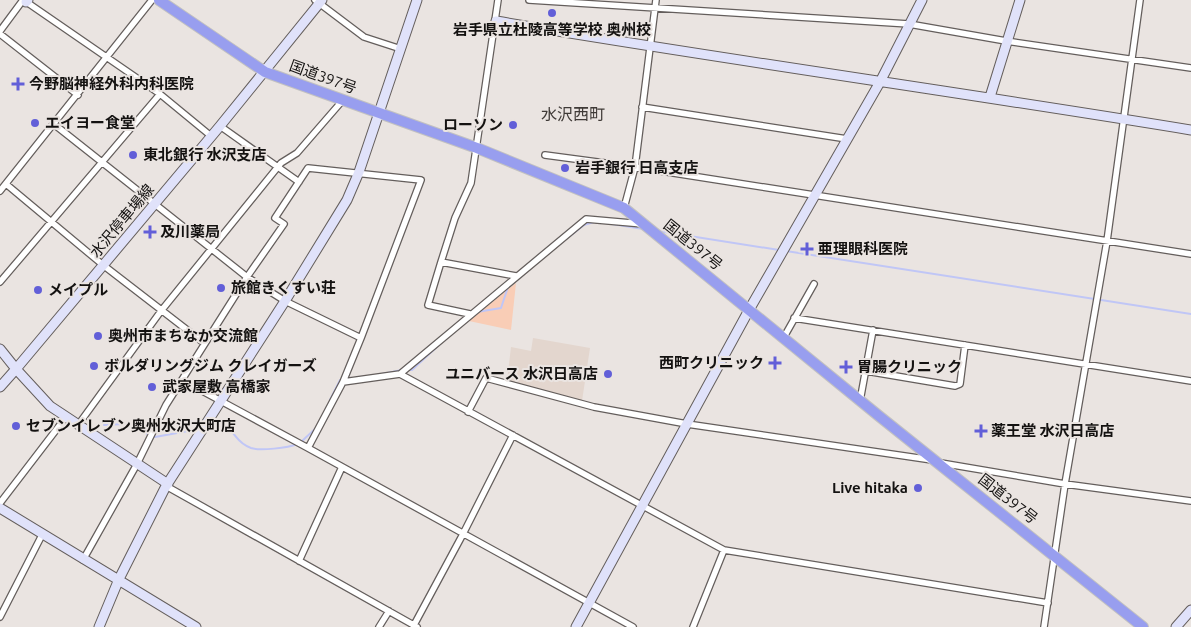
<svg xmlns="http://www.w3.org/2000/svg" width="1191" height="627" viewBox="0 0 1191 627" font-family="Ubuntu,'Noto Sans JP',sans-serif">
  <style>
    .built { fill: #e3d6ce }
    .green { fill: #f9cdb6 }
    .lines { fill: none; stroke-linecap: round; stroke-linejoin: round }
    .stream { stroke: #c0c6f6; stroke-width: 2 }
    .street-casing { stroke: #645e5c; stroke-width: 8 }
    .secondary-casing { stroke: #645e5c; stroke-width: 11 }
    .highway-casing { stroke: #c2c1c1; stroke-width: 12 }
    .street { stroke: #fff; stroke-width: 5.5 }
    .secondary { stroke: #e0e2fa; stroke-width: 9 }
    .highway { stroke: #989eef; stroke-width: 10 }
    .poi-dot { fill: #625fd8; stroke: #eae4e1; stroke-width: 2 }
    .labels { text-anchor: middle; stroke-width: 4; stroke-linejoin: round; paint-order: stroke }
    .poi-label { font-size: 15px; font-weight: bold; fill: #141211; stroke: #eae4e1; text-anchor: start }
    .street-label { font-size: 15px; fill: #141211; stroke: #eae4e1 }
    .neighbourhood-label { font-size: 16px; fill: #3f3a37; stroke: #eae4e1 }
  </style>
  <rect width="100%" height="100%" fill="#eae4e1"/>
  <path class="built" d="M533 338 590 348 582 401 507 381 511 347 531 351Z"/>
  <path class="green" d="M516 283 511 330 469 321Z"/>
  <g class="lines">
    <path class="stream" d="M606 223 643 229
      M658 231 779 250
      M570 236 584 225 594 222
      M786 251 1191 314
      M477 312 501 308 508 287
      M407 370H412L440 344
      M377 375 402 370
      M330 400 340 380H343
      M104 425 124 424 155 437 199 429
      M208 427C240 424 229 440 251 448 260 451 288 448 297 444
      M301 442 316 428"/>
    <defs>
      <path id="street" d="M315 0 364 37 401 49
        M498 0 471 183 455 218 441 262 516 276
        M529 0 909 24 1006 41 1191 68
        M25 1 160 94 211 136
        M0 31 23 0
        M0 34 78 95
        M642 107 847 139
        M55 125 247 277 285 301 361 338 421 180 308 168 275 218 284 224 247 277 166 405 137 464 83 560
        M220 126 299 182
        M545 155 635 167 656 0
        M6 184 103 265 204 343
        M0 191 152 0
        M624 208 635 167 1191 254
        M441 262 428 305 470 314
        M0 282 160 94
        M794 318 1191 381
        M784 337 814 284
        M866 371 955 386 960 384 965 345
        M400 374 724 550 1048 603
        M182 380 308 448 343 382 400 374 586 219 643 224
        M343 382 361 338
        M860 401 873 330
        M468 412 486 378 594 407 687 424 932 460
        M78 425 161 311 281 163 297 153 343 100
        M308 448 633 627
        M941 463 1065 484 1191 501
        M166 486 417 627
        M0 503 66 417
        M299 561 342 467
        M0 617 42 535
        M414 625 463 534 513 435
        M379 627 389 611
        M693 627 724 550
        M1044 627 1065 484 1107 241 1140 0"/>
      <path id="secondary" d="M26 2 28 0
        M496 21C727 60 960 92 1191 130
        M990 97 1020 0
        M0 349 16 369 220 126 322 0
        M0 387 16 369 50 406 168 484
        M0 508 196 627
        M99 627 119 579 166 486 285 301 347 200 359 172 417 0
        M576 627 749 310 880 82 922 0
        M1176 627 1191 610"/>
      <path id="highway" d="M159 0 265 72 477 148 624 208 879 416 1143 627"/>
    </defs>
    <use href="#street" class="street-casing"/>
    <use href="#secondary" class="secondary-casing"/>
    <use href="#highway" class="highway-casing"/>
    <use href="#street" class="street"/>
    <use href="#secondary" class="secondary"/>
    <use href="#highway" class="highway"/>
  </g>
  <g class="poi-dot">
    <circle cx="552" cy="13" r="5"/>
    <path d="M15.5 76.5h5v5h5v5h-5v5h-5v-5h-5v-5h5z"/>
    <circle cx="35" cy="123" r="5"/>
    <circle cx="513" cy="125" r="5"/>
    <circle cx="133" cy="155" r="5"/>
    <circle cx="565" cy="168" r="5"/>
    <path d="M147.5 224.5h5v5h5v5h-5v5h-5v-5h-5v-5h5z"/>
    <path d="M804.5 241.5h5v5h5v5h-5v5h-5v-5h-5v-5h5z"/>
    <circle cx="221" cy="288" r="5"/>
    <circle cx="38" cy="290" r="5"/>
    <circle cx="98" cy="336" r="5"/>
    <path d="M772.5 355.5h5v5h5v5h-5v5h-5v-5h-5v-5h5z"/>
    <circle cx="94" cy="366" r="5"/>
    <path d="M843.5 359.5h5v5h5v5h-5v5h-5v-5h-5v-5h5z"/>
    <circle cx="608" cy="374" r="5"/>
    <circle cx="152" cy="387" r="5"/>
    <circle cx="16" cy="426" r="5"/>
    <path d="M978.5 423.5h5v5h5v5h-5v5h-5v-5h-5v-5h5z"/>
    <circle cx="918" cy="488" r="5"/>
  </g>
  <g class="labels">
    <g class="poi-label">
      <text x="552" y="35" text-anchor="middle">岩手県立杜陵高等学校 奥州校</text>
      <text x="29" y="89">今野脳神経外科内科医院</text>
      <text x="45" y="128">エイヨー食堂</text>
      <text x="503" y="130" text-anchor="end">ローソン</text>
      <text x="143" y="160">東北銀行 水沢支店</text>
      <text x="575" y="173">岩手銀行 日高支店</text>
      <text x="160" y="237">及川薬局</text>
      <text x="818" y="254">亜理眼科医院</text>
      <text x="231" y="293">旅館きくすい荘</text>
      <text x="48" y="295">メイプル</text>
      <text x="108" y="341">奥州市まちなか交流館</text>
      <text x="764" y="368" text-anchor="end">西町クリニック</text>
      <text x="104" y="371">ボルダリングジム クレイガーズ</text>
      <text x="857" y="372">胃腸クリニック</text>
      <text x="598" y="379" text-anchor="end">ユニバース 水沢日高店</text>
      <text x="162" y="392">武家屋敷 高橋家</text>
      <text x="26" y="431">セブンイレブン奥州水沢大町店</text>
      <text x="991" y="436">薬王堂 水沢日高店</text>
      <text x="908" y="493" text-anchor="end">Live hitaka</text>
    </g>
    <g class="street-label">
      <text transform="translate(323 77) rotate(20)" y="5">国道397号</text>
      <text transform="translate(122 221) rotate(-50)" y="5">水沢停車場線</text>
      <text transform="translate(693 245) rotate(39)" y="5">国道397号</text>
      <text transform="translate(1008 499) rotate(38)" y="5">国道397号</text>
    </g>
    <g class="neighbourhood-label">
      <text x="573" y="120">水沢西町</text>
    </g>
  </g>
</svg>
